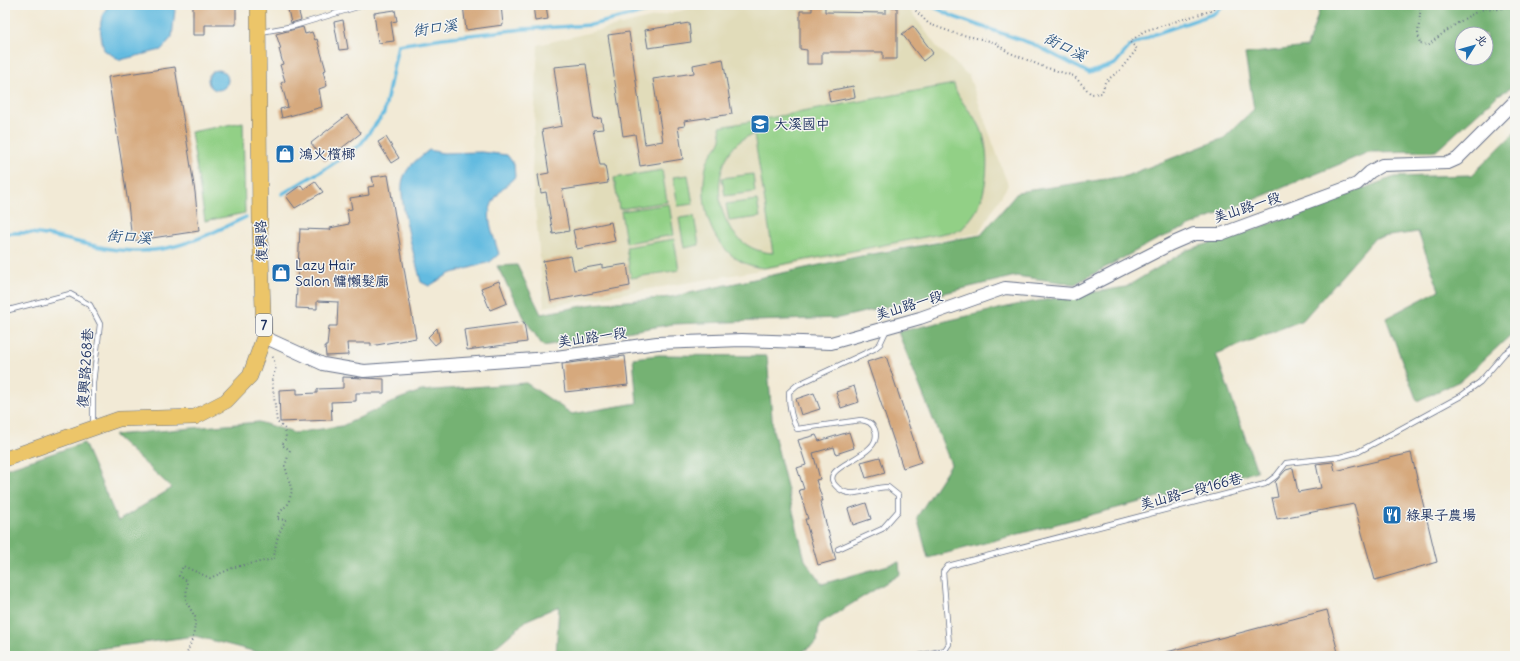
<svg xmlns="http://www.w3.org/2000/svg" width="1520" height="661" viewBox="0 0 1520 661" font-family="Delius,'LXGW WenKai TC',sans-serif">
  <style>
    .built { fill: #e1dcba }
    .green { fill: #92d086; stroke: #568072; fill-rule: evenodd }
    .forest { fill: #75b273; stroke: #487068; fill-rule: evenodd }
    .water { fill: #63bbe0; stroke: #3f759f }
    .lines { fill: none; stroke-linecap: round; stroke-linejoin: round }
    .stream { stroke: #63bbe0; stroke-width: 3.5 }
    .building { fill: #d6a97d }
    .service-casing { stroke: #667088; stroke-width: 6 }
    .tertiary-casing { stroke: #667088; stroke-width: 14 }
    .primary-casing { stroke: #667088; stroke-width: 16 }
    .path { stroke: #667088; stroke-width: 2; stroke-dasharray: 1 3; stroke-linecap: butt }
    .service { stroke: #fff; stroke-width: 4.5 }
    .tertiary { stroke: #fff; stroke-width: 12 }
    .primary { stroke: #ecc569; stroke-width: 15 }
    .labels { text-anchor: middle; stroke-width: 3; stroke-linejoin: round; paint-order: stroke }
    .shield { fill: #f6f6f2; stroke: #5d6b8a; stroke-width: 1 }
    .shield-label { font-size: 13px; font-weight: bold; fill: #1b2f5e }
    .poi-label { font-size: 14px; fill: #1b2f5e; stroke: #f6f6f2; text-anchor: start }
    .street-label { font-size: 14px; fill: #1b2f5e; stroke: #f6f6f2 }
    .water-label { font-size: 15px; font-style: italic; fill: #315985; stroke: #f6f6f2 }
  </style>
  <rect width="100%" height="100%" fill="#f6f6f2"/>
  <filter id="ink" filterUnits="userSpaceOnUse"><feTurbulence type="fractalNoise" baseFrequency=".025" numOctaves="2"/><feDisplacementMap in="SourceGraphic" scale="8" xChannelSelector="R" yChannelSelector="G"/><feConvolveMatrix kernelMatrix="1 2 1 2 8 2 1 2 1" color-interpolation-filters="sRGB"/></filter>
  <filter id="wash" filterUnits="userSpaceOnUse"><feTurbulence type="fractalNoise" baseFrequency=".012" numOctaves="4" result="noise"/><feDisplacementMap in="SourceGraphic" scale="16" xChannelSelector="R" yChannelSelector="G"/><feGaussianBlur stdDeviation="0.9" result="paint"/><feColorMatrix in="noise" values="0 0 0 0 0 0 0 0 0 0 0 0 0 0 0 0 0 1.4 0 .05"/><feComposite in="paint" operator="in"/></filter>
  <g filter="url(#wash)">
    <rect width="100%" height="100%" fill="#f2ead6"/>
    <path class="built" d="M704 5H906L937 47 969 76 1008 185 979 233 544 307 532 171 538 45Z"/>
    <path class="green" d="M954 84C957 99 970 110 978 123 991 145 989 189 976 211 972 218 966 224 961 230L764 268C713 263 696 206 707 163 709 154 719 147 721 139 722 136 720 130 720 127ZM754 134 773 253C709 250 702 150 754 134Z
      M243 122 245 213 205 221 191 132Z
      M662 170 667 202 619 209 614 178Z
      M753 174 755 192 725 196 722 178Z
      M688 175 693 204 678 206 673 177Z
      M757 200 760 217 729 221 726 204Z
      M669 204 674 235 626 243 621 211Z
      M694 216 699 245 684 248 679 218Z
      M674 239 679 270 631 278 626 247Z"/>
    <path class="forest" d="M1321 5H1515V86L1498 95 1436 151 1369 152 1156 240 1075 284 1016 276 839 318 673 324 543 346 526 321 497 266 517 265 541 314 594 304 671 297 861 256 981 235 1018 192 1126 176 1224 138 1254 109 1245 54 1307 47ZM1462 34H1486V58H1462Z
      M1515 132V331L1462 380 1417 401 1386 318 1439 290 1418 232 1375 238 1303 320 1216 354 1257 471 928 558 917 517 951 464 898 332 1020 304 1126 287 1187 250 1244 233 1394 177 1472 175Z
      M659 355 767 356 773 430 805 560 822 584 899 562 900 574 819 624 817 642 796 656H556L559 606 527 620 485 656H272L195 636 74 652 76 656H5V469L84 443 118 521 172 488 114 435 259 422 294 433 342 426 399 399 421 391 526 383 572 414 637 403 633 358Z"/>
    <path class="water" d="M109 5H172L175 10 172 37 161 50 120 60 104 50C100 33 97 19 109 5Z
      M208 80a10 10 0 1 1 20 0a10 10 0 1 1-20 0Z
      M429 150 443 153 481 152 507 155 514 164 515 177C482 207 486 213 499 254L490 262 449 274 429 286 421 282C416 262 397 197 403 179 407 166 419 158 429 150Z"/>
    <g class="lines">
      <path class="stream" d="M930 5 954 17 1033 44 1089 73 1115 64 1130 46 1155 34 1213 14 1225 5
        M282 194 328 167 360 145 384 113 398 45 443 38 524 29 591 25 673 5
        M5 234C35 229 66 240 95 246 158 260 191 243 246 217"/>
    </g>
    <g id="blocks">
      <path class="building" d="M193 5H236V25H205V35H193Z
        M287 5H297L301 20 291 23Z
        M463 5H501L503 25 466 30Z
        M533 5H546L548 19 535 21Z
        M812 5H825V12L886 13V7H897V59H883V52H822V64H807V50L800 49V11H812Z
        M395 10 397 21 391 22 394 41 378 43 374 13Z
        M343 20 348 49 339 50 334 22Z
        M689 23 691 42 648 48 645 30Z
        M913 26 933 53 923 61 902 34Z
        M303 27 305 34 312 32 315 40 317 39 326 70 323 71 327 86 319 89 322 107 282 118 280 109 288 107 281 83 285 81 280 65 283 64 279 49H281L276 34Z
        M629 32 645 144 663 141 653 79 694 73 693 65 723 59 732 114 684 121 685 126 678 127 683 159 640 166 635 134 623 136 608 35Z
        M586 64 594 119 601 118 603 129 593 130 600 165H605L608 183 562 190 569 231 553 234 546 192 541 193 538 175 549 173 542 130 562 126 554 67Z
        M175 67 195 192 199 231 132 241 128 203 108 77Z
        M853 86 855 97 830 102 828 91Z
        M347 115 361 133 325 161 311 143Z
        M386 137 399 158 391 163 378 142Z
        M388 175 416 338 371 346V343H347L348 355 326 356 325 346H327L329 326H337L338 302 317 301V309L296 308 300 229 331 230 330 228 349 224 347 210 352 209 350 198 369 195 368 187 374 186 372 177Z
        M315 181 323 192 295 208 286 196 301 185 304 189Z
        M611 222 615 241 577 249 573 230Z
        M571 256 574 270 602 265V268L627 264 630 286 551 301 543 261Z
        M499 281 507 303 490 310 481 288Z
        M524 322 527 342 467 350 464 330Z
        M437 328 440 341 435 345 428 337Z
        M625 356 628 385 565 392 562 364Z
        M886 356 921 462 903 468 867 362Z
        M343 377 384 379V393H356V401L331 402 332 420 280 422 279 390 297 389V394L317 393V389L343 388Z
        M854 386 859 402 841 408 836 392Z
        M814 393 820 409 801 415 796 399Z
        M849 432 854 448 836 454 834 447 813 453 820 479 816 480 823 501H820L836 560 818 565 805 519H808L799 490 804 489 797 468 806 465 798 440 816 435 819 441Z
        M1411 453 1437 562 1375 580 1354 504 1277 519 1272 498 1278 497 1275 482 1286 470 1293 468 1298 492 1321 488 1316 464 1333 462 1335 471Z
        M880 457 885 473 866 478 861 462Z
        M866 503 871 519 853 525 848 509Z
        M1327 610 1339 656H1164L1163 653Z"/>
    </g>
  </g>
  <g filter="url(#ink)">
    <use href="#blocks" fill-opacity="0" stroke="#667088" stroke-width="1"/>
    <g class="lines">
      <defs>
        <path id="service" d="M261 32 294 26 364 5
          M5 311 70 294 90 305 100 324 93 383V426
          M838 549 882 529 898 511V495L888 487C876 487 866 492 855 493 848 494 843 492 838 488 811 465 885 459 875 430 872 423 868 421 861 420L797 429C791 419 789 403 789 392L797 385 874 349 880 344 887 329
          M919 656 945 650 949 644 943 572 948 566 1265 484 1276 476 1286 463 1340 457 1358 452 1461 396 1480 382 1505 353 1515 346"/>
        <path id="tertiary" d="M264 337 323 364 364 371 549 358 657 343 742 340 831 343 920 318 1005 288 1073 294 1171 244 1194 234H1221L1357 184 1370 172 1382 165 1448 163 1457 159 1515 101"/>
        <path id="primary" d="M5 459 119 419 195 417 226 401 250 376 264 337 260 226 258 5"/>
      </defs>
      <use href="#service" class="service-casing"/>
      <use href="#tertiary" class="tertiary-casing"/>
      <use href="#primary" class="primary-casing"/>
      <path class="path" d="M910 5 929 24 954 33 994 42 1008 52 1044 67 1074 76 1091 94 1102 93 1105 82 1120 70 1137 49 1130 42 1144 31 1210 11 1217 5
        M1421 5 1418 33 1420 44 1429 45C1439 35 1468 15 1481 10 1492 5 1494 14 1508 5
        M186 656 193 637 195 625V617L186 601 187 581 179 576 183 566 210 578 235 567 274 559C275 544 278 533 286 520L277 519 281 511 288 504 292 491 285 466 290 450 282 445 286 438 285 429 277 422 272 380 276 367 272 354"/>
      <use href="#service" class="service"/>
      <use href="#tertiary" class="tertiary"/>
      <use href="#primary" class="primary"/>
    </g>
  </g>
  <defs>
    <symbol id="school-square" viewBox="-11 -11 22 22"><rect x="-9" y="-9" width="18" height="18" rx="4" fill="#1f6fb2" stroke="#f6f6f2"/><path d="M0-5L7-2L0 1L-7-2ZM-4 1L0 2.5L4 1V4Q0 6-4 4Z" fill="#fff"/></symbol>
    <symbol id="shop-square" viewBox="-11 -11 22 22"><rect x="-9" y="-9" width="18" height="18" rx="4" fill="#1f6fb2" stroke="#f6f6f2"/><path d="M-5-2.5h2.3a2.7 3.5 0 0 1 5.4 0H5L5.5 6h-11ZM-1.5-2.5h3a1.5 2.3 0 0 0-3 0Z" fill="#fff"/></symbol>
    <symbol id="restaurant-square" viewBox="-11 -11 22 22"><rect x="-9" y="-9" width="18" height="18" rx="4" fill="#1f6fb2" stroke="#f6f6f2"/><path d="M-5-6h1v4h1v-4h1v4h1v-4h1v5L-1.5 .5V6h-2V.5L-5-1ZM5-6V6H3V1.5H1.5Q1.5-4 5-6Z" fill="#fff"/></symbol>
  </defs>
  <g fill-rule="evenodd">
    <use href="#school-square" x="749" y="113" width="22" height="22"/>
    <use href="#shop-square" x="274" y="143" width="22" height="22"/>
    <use href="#shop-square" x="270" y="262" width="22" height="22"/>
    <use href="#restaurant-square" x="1381" y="504" width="22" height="22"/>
  </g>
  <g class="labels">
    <rect class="shield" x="256" y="314" width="16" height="22" rx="3"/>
    <g class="shield-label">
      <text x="264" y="330">7</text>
    </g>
    <g class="poi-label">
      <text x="774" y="129">大溪國中</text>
      <text x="299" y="159">鴻火檳榔</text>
      <text x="295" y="270">Lazy Hair<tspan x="295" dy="16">Salon 慵懶髮廊</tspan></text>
      <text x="1406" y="520">綠果子農場</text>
    </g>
    <g class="street-label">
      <text transform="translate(1247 207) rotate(-18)" y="5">美山路一段</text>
      <text transform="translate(261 241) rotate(-92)" y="5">復興路</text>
      <text transform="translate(909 305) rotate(-17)" y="5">美山路一段</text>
      <text transform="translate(592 337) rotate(-8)" y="5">美山路一段</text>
      <text transform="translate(85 368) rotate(-86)" y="5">復興路268巷</text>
      <text transform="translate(1191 491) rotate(-15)" y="5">美山路一段166巷</text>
    </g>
    <g class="water-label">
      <text transform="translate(435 28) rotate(-8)" y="5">街口溪</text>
      <text transform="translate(1065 47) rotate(27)" y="5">街口溪</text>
      <text transform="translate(129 237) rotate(4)" y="5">街口溪</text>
    </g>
  </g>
  <rect width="1520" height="661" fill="none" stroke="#f6f6f2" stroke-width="20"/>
  <g transform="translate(1474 46) rotate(53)"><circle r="19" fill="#f6f6f2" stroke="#9ea6b7"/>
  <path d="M0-3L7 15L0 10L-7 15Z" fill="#1f6fb2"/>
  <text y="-6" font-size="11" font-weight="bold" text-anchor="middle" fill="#1b2f5e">北</text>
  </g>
</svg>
